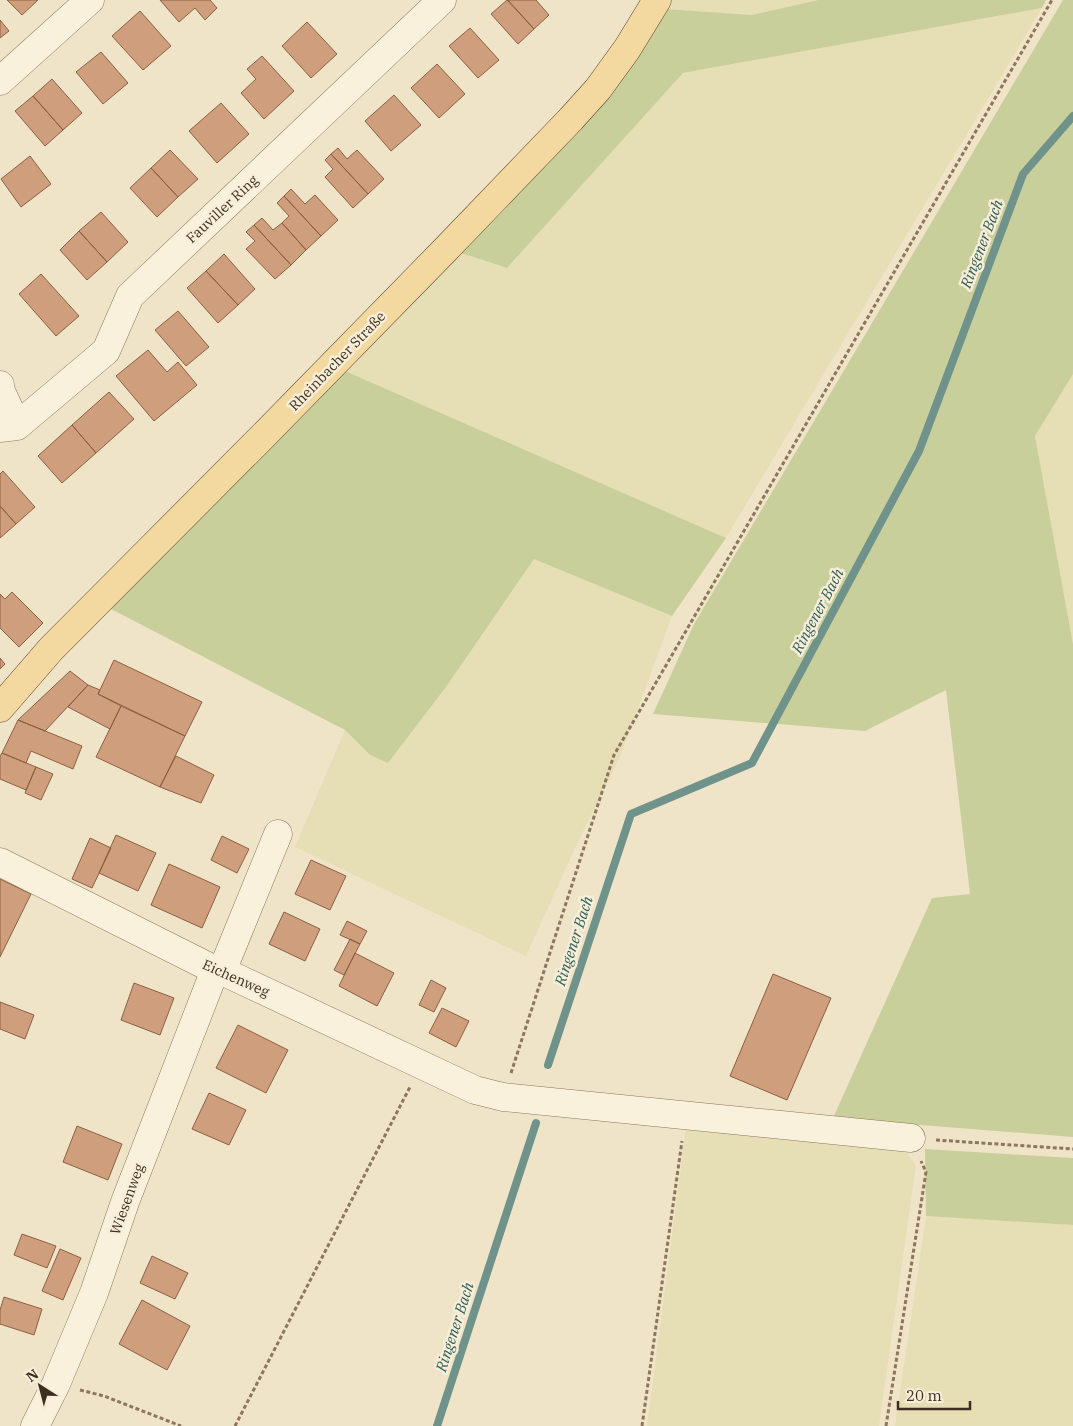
<svg xmlns="http://www.w3.org/2000/svg" width="1073" height="1426" viewBox="0 0 1073 1426" font-family="'IBM Plex Serif',serif">
  <style>
    .farmland { fill: #e6deb5 }
    .green { fill: #c9cf9b }
    .lines { fill: none; stroke-linecap: round; stroke-linejoin: round }
    .stream { stroke: #6f938a; stroke-width: 8 }
    .building { fill: #cf9f7d; stroke: #8d5f41 }
    .minor-casing { stroke: #8d765c; stroke-width: 29 }
    .major-casing { stroke: #5b4430; stroke-width: 29 }
    .path { stroke: #8d765c; stroke-width: 3; stroke-dasharray: 4 2.5; stroke-linecap: butt }
    .minor { stroke: #faf1dc; stroke-width: 28 }
    .major { stroke: #f3d9a0; stroke-width: 28 }
    .labels { text-anchor: middle; stroke-width: 5; stroke-linejoin: round; paint-order: stroke }
    .street-label { font-size: 14px; fill: #3d2e20; stroke: #f7eed8 }
    .water-label { font-size: 15px; font-style: italic; fill: #2f5d5a; stroke: #f7eed8 }
  </style>
  <rect width="100%" height="100%" fill="#f0e4c8"/>
  <path class="farmland" d="M671 0H818L752 15 666 9Z
    M1042 8 726 538 345 371 461 253 507 268 683 73Z
    M1073 374V644L1035 436Z
    M534 558 672 616 620 757 576 846 526 956 295 847 345 730 370 755 388 763 446 687Z
    M686 1128 902 1146 916 1166 879 1426H647Z
    M926 1216 1073 1225V1426H895Z"/>
  <path class="green" d="M818 0H1046L1042 8 683 73 507 268 461 253 666 9 752 15Z
    M1063 0H1073V374L1035 436 1073 644V1137L833 1118 932 898 970 894 946 690 865 731 653 714 694 624Z
    M345 371 726 538 672 616 534 559 446 687 388 763 370 755 345 730 111 609Z
    M925 1149 1073 1158V1225L926 1216Z"/>
  <g class="lines">
    <path class="stream" d="M548 1065 631 814 752 763 919 451 1023 174 1073 116
      M437 1426 536 1123"/>
  </g>
  <path class="building" d="M7 0H38L22 15Z
    M160 0H210L217 8 205 20 195 8 179 22Z
    M507 0 534 29 518 44 491 14Z
    M508 0H536L549 15 534 29Z
    M140 11 171 46 143 70 112 36Z
    M0 20 9 31 0 38Z
    M307 22 337 54 311 78 282 46Z
    M470 28 499 60 478 78 449 46Z
    M101 52 128 83 103 104 76 72Z
    M262 56 294 91 264 119 241 93 256 79 247 69Z
    M437 64 465 94 439 118 411 88Z
    M52 79 82 113 63 130 33 96Z
    M394 95 421 125 391 151 365 121Z
    M33 96 63 130 45 146 15 111Z
    M221 103 249 134 217 163 189 131Z
    M338 148 347 159 357 150 384 179 368 194 331 154Z
    M170 150 198 179 178 197 151 168Z
    M331 154 368 194 353 208 325 177 333 169 325 160Z
    M30 156 51 184 21 207 1 179Z
    M151 168 178 197 157 217 130 188Z
    M291 189 305 204 315 195 338 220 321 236 284 196Z
    M284 196 321 236 306 250 282 223 289 216 277 203Z
    M101 212 128 242 107 262 79 231Z
    M262 218 273 230 282 223 306 250 291 265 254 225Z
    M254 225 291 265 275 279 246 249 255 241 246 232Z
    M79 231 107 262 87 280 60 250Z
    M224 254 255 289 238 305 206 271Z
    M206 271 238 305 218 323 187 288Z
    M41 274 79 316 56 336 19 294Z
    M178 311 209 347 186 366 155 330Z
    M148 350 167 372 178 362 197 385 154 421 116 376Z
    M109 392 134 419 96 453 72 425Z
    M72 425 96 453 62 483 38 456Z
    M3 471 35 507 16 524 0 506V474Z
    M0 506 16 524 0 538Z
    M12 592 43 623 19 647 0 628V594L5 599Z
    M0 658 5 664 0 669Z
    M114 660 202 702 185 736 98 694Z
    M70 671 88 685 45 731 18 720Z
    M88 685 100 690 98 694 121 706 110 729 68 707Z
    M121 706 185 736 160 787 96 757Z
    M18 720 82 746 73 769 31 751 26 763 2 753Z
    M2 753 36 767 26 790 0 779V756Z
    M176 756 214 775 201 803 160 787Z
    M36 767 53 774 41 800 25 793Z
    M116 835 156 853 138 891 99 873Z
    M222 836 249 849 237 873 211 860Z
    M90 838 111 848 92 888 72 879Z
    M311 860 346 876 330 910 295 894Z
    M169 864 220 887 202 928 151 905Z
    M0 879 31 894 0 957Z
    M284 912 320 929 305 961 269 944Z
    M347 921 367 931 360 944 340 935Z
    M350 939 360 944 344 975 334 970Z
    M355 953 394 973 377 1006 339 986Z
    M773 974 831 998 787 1100 730 1076Z
    M431 980 446 988 434 1012 419 1005Z
    M134 983 174 998 160 1035 121 1020Z
    M0 1002 34 1015 25 1039 0 1029Z
    M442 1008 469 1021 456 1047 429 1033Z
    M238 1025 288 1050 266 1093 216 1068Z
    M209 1093 246 1110 229 1145 192 1129Z
    M77 1126 122 1144 108 1180 63 1162Z
    M22 1234 56 1246 47 1268 14 1255Z
    M60 1249 81 1258 63 1300 42 1291Z
    M152 1256 188 1273 175 1299 140 1283Z
    M4 1297 42 1309 34 1335 0 1324V1310Z
    M142 1300 190 1326 167 1370 119 1344Z"/>
  <g class="lines">
    <defs>
      <path id="minor" d="M0 81 90 0
        M0 385V389L17 426
        M0 428 17 426 106 351 130 296 442 0
        M0 862 215 970 222 971 475 1090 503 1097 911 1138
        M222 971 278 834
        M35 1426 56 1384 94 1293 125 1202 215 970"/>
      <path id="major" d="M0 708 51 649 262 437 446 249 571 119 598 89 627 49 657 0"/>
    </defs>
    <use href="#minor" class="minor-casing"/>
    <use href="#major" class="major-casing"/>
    <path class="path" d="M511 1073 614 755 1052 0
      M936 1140 1073 1149
      M80 1390 104 1396 181 1426
      M235 1426 410 1087
      M642 1426 682 1141
      M886 1426 926 1172 921 1161"/>
    <use href="#minor" class="minor"/>
    <use href="#major" class="major"/>
  </g>
  <g class="labels">
    <g class="street-label">
      <text transform="translate(222 209) rotate(-43)" y="5">Fauviller Ring</text>
      <text transform="translate(337 361) rotate(-46)" y="5">Rheinbacher Straße</text>
      <text transform="translate(236 978) rotate(24)" y="5">Eichenweg</text>
      <text transform="translate(127 1199) rotate(-70)" y="5">Wiesenweg</text>
    </g>
    <g class="water-label">
      <text transform="translate(982 244) rotate(-69)" y="5">Ringener Bach</text>
      <text transform="translate(818 611) rotate(-62)" y="5">Ringener Bach</text>
      <text transform="translate(574 941) rotate(-72)" y="5">Ringener Bach</text>
      <text transform="translate(455 1327) rotate(-72)" y="5">Ringener Bach</text>
    </g>
  </g>
  <g transform="translate(40 1386) rotate(324)" stroke="#f7eed8" stroke-width="4" paint-order="stroke">
  <path d="M0-4L9 19L0 12L-9 19Z" fill="#3d2e20"/>
  <text y="-8" font-size="14" font-weight="bold" text-anchor="middle" fill="#3d2e20">N</text>
  </g>
  <path d="M898 1401v8h72v-8" fill="none" stroke="#3d2e20" stroke-width="2.5"/>
  <text x="906" y="1401" font-size="15" fill="#3d2e20" stroke="#f7eed8" stroke-width="4" paint-order="stroke">20 m</text>
</svg>
